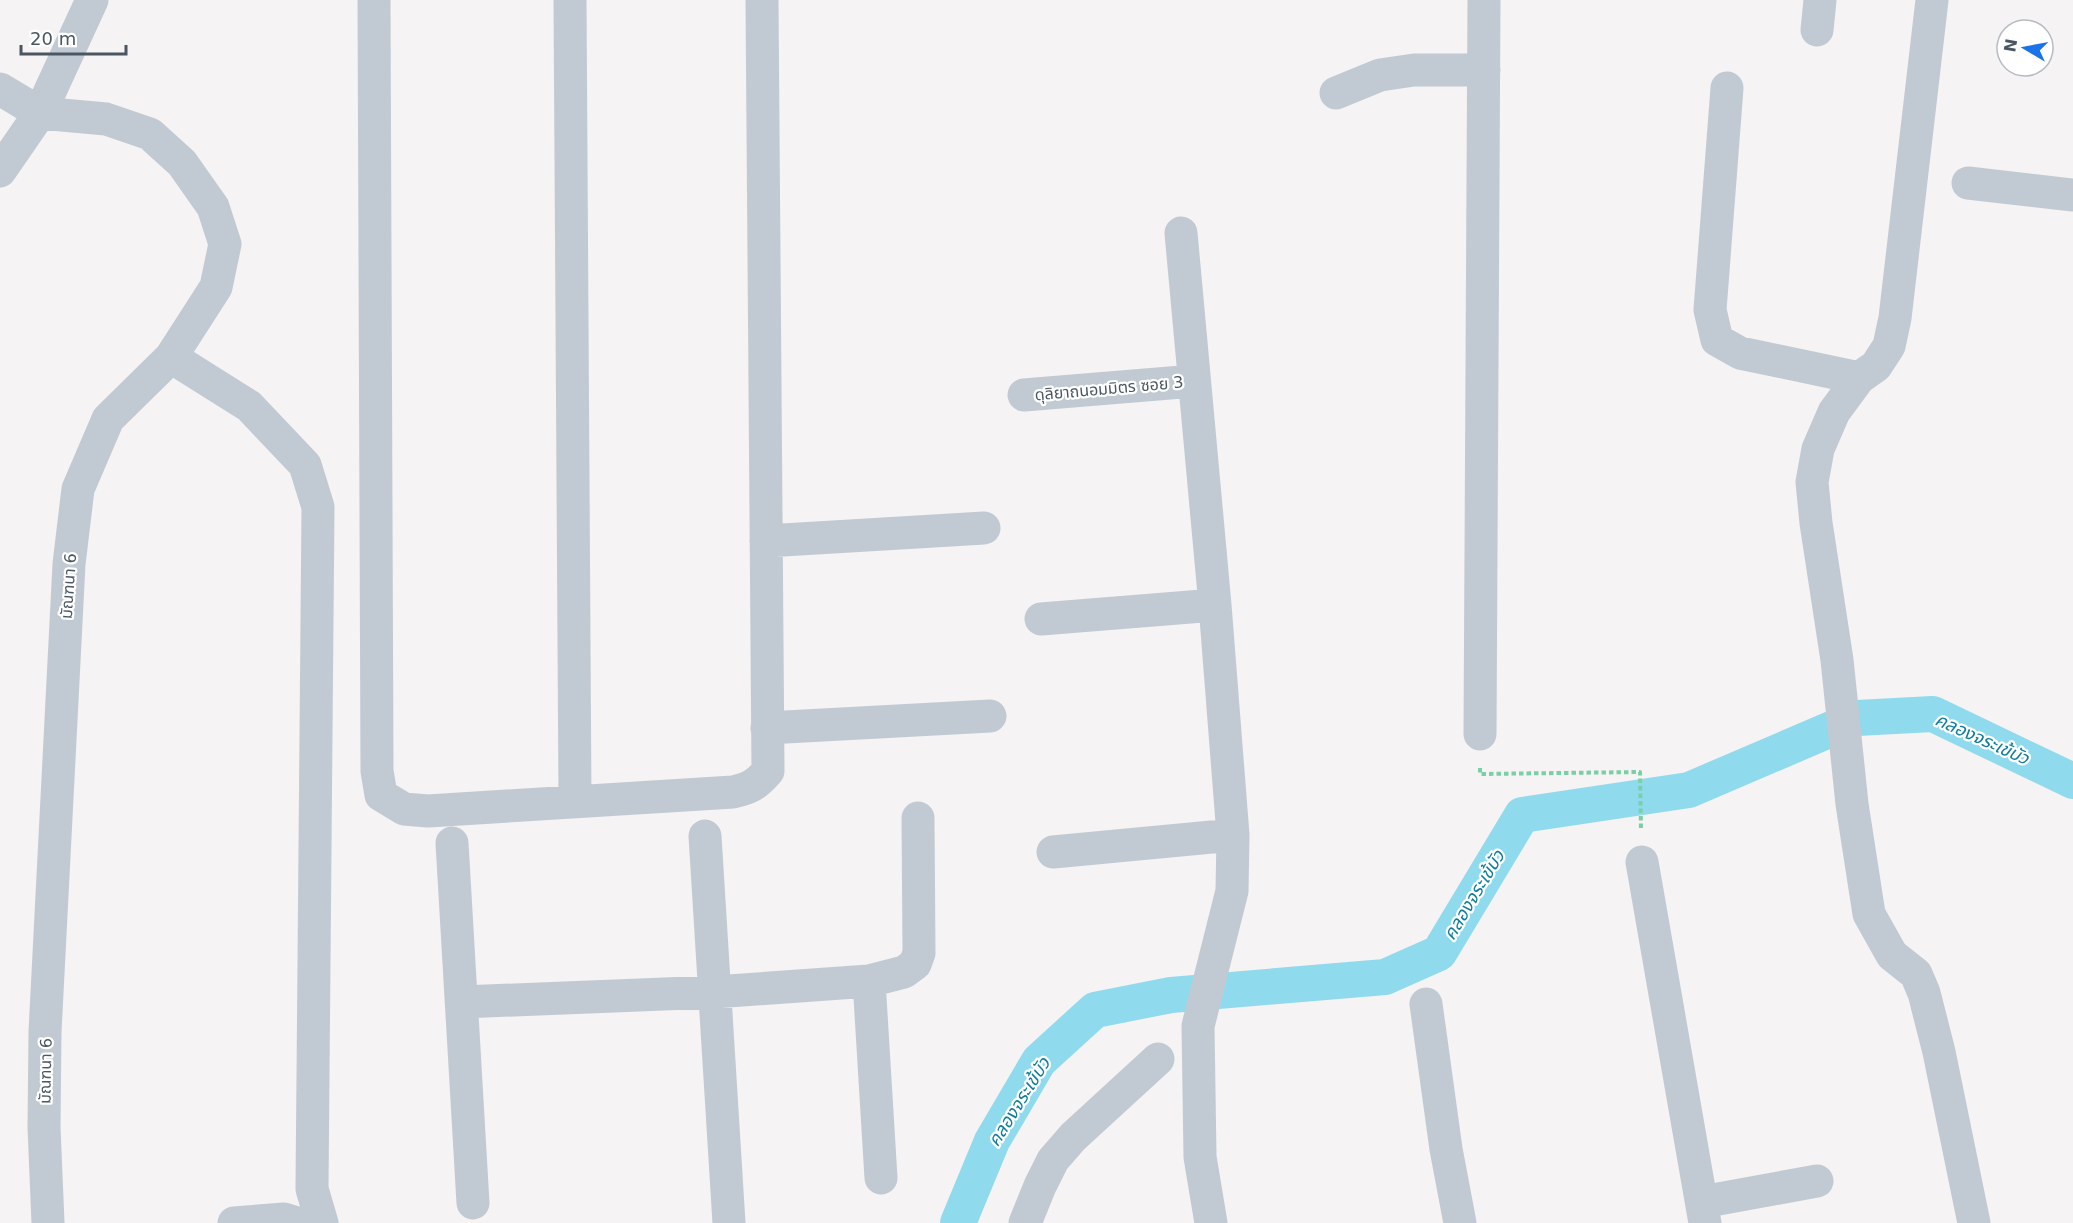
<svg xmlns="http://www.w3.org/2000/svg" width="2073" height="1223" viewBox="0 0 2073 1223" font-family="'DejaVu Sans','Noto Sans Thai',sans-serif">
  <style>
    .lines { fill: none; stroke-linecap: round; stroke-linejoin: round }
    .canal { stroke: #90daee; stroke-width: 36 }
    .path { stroke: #7ad0a6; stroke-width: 4; stroke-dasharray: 4.5 3; stroke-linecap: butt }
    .minor { stroke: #c1cad2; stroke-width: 33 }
    .labels { text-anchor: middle; stroke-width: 4.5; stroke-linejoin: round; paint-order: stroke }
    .street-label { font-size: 16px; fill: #4a5661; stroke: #fff }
    .water-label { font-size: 18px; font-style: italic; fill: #0c7c9b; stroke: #fff }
  </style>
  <rect width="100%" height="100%" fill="#f5f3f3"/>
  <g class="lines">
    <path class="canal" d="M958 1223 992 1141 1039 1061 1095 1010 1171 995 1385 977 1439 953 1522 815 1689 790 1857 718 1933 714 2073 781"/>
    <path class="path" d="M1480 768V774L1640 772 1641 830"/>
    <path class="minor" d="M374 0 377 771 381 795 404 809 428 811 733 792C750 788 756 785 768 771L762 0
      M570 0 575 801
      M1932 0 1895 318 1889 346 1876 366 1859 378 1834 412 1818 449 1812 482 1816 523 1837 660 1852 804 1869 914 1892 955 1916 974 1924 993 1939 1052 1974 1223
      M1817 30 1820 0
      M1727 88 1710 310 1717 340 1740 353 1859 378
      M0 89 40 113 106 119 150 134 182 163 213 207 225 244 216 287 171 357 108 419 78 489 69 564 45 1032 44 1127 48 1223
      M1336 93 1380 75 1414 70H1484
      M0 171 40 113 92 0
      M1968 183 2073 195
      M1181 233 1215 605 1233 835 1232 891 1198 1026 1200 1157 1211 1223
      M171 357 249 406 305 465 318 507 312 1189 322 1223
      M1024 395 1194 381
      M766 541 984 528
      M1041 619 1215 605
      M767 728 990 716
      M1480 734 1484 0
      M705 836 729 1223
      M452 843 473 1203
      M1053 852 1233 835
      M1642 862 1705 1223
      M869 981 881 1178
      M462 1002 714 992 869 981 904 972 915 964 919 953 918 818
      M1426 1004 1446 1149 1460 1223
      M1702 1202 1817 1181
      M234 1223 284 1219 297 1223
      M1025 1223 1040 1186 1053 1160 1073 1137 1158 1059"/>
  </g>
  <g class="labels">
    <g class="street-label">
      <text transform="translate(1109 388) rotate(-5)" y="6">ดุลิยาถนอมมิตร ซอย 3</text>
      <text transform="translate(68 586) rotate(-86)" y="6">มัณฑนา 6</text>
      <text transform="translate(45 1071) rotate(-89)" y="6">มัณฑนา 6</text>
    </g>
    <g class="water-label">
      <text transform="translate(1982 739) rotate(24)" y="6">คลองจระเข้บัว</text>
      <text transform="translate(1474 895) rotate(-59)" y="6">คลองจระเข้บัว</text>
      <text transform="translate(1019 1102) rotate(-58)" y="6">คลองจระเข้บัว</text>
    </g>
  </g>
  <g transform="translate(2025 48) rotate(280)"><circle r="28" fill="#ffffff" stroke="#b7bbc0" stroke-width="1.5"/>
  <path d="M0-4.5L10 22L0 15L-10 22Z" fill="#1a73e8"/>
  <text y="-9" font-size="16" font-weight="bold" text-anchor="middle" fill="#4a5661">N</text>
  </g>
  <path d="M21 45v9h105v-9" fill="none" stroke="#4a5661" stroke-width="3"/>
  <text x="30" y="45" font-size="18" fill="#4a5661" stroke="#ffffff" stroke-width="4.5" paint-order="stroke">20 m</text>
</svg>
